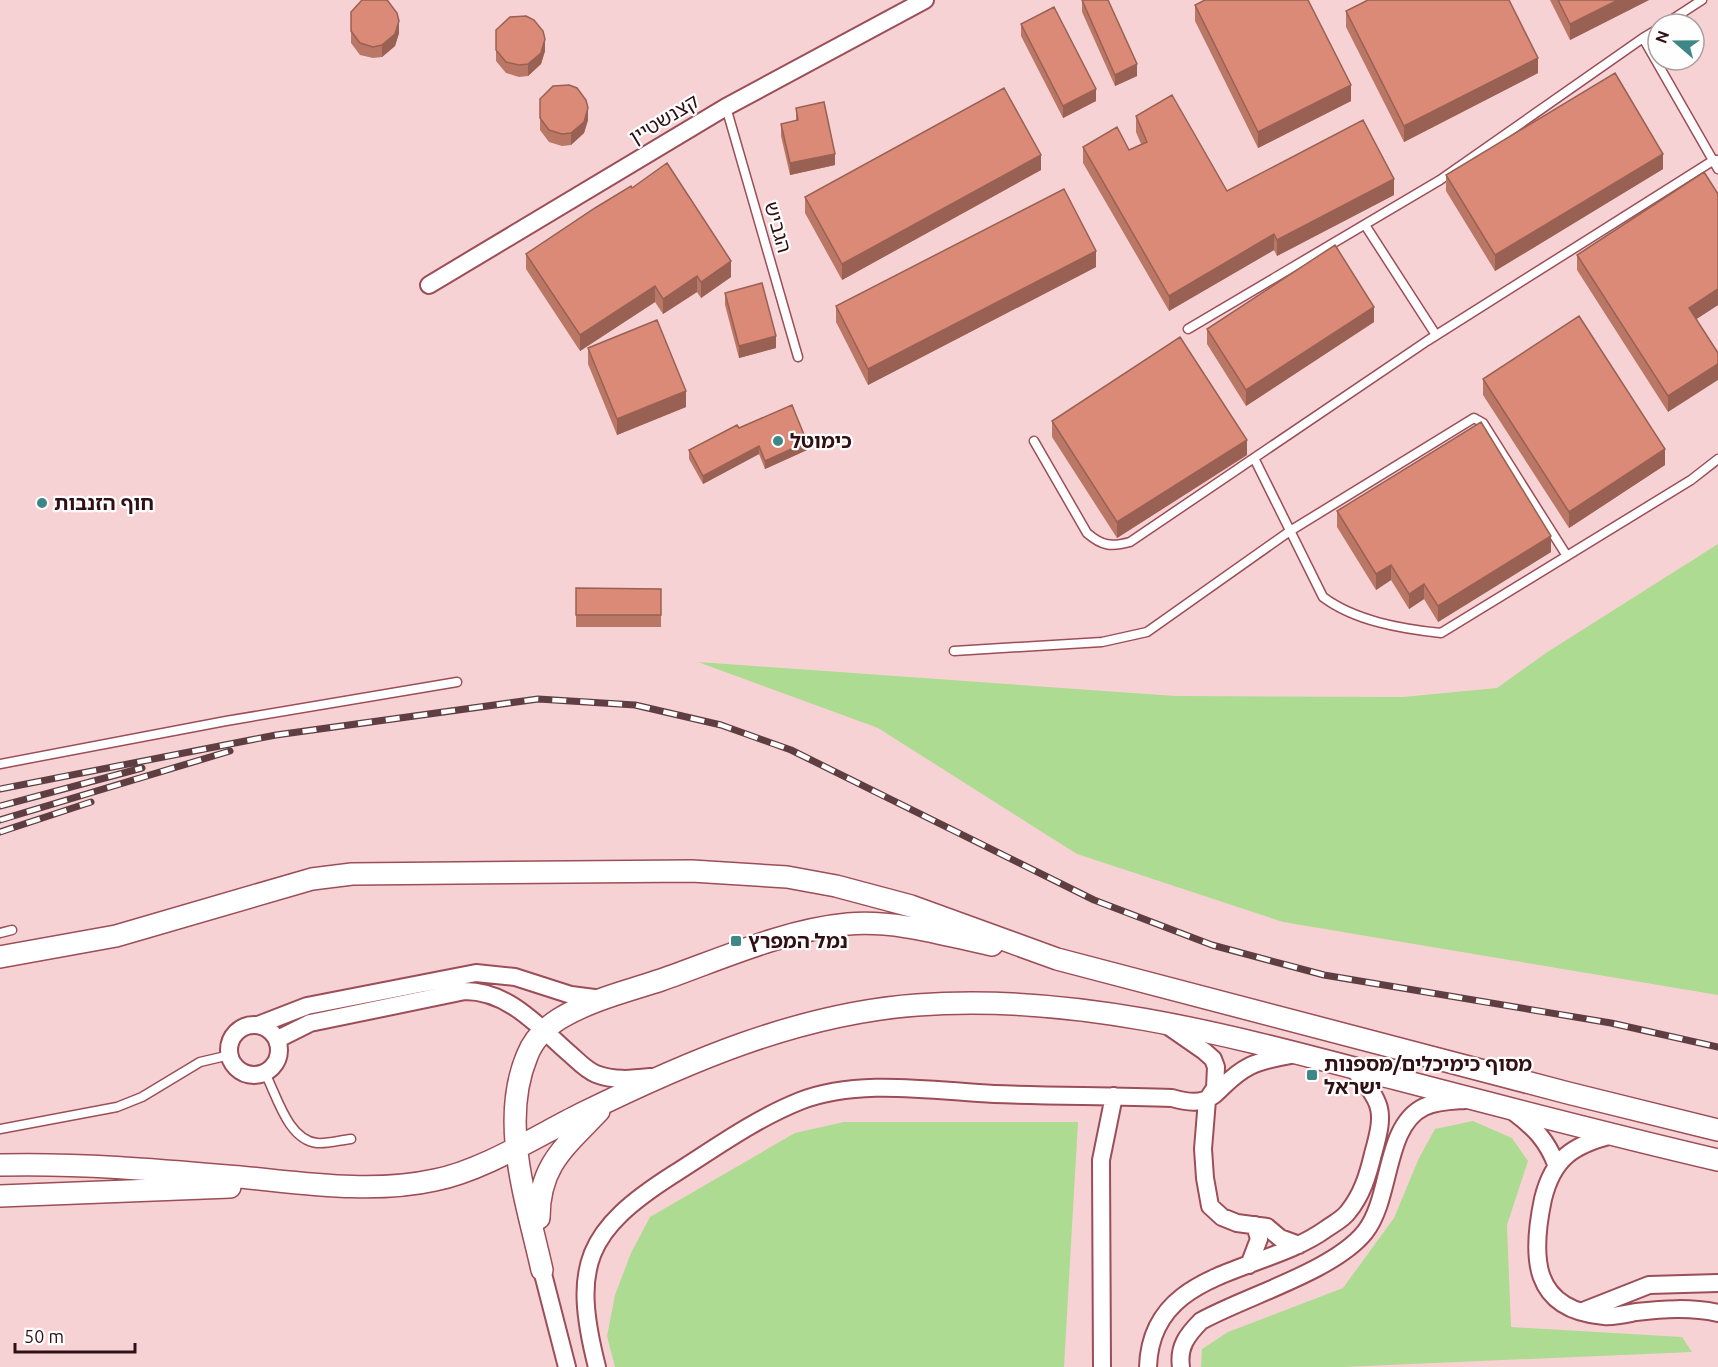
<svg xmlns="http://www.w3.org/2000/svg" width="1718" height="1367" viewBox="0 0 1718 1367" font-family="Ubuntu,'Noto Sans Hebrew',sans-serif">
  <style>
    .green { fill: #addb91 }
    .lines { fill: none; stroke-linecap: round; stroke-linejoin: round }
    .service-casing { stroke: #9b4e57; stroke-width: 11 }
    .minor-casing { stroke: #9b4e57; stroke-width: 20 }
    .tertiary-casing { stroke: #9b4e57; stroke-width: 24 }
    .service { stroke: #fff; stroke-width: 8 }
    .minor { stroke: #fff; stroke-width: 16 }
    .tertiary { stroke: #fff; stroke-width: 21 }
    .rail-casing { stroke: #5f3e42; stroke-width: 7 }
    .rail { stroke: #fefefe; stroke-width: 4.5; stroke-dasharray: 14; stroke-linecap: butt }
    .wall { fill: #bb7765 }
    .shaded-wall { fill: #996153 }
    .building { fill: #da8a76; stroke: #996153; stroke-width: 1.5 }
    .poi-dot { fill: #3e8786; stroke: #fefefe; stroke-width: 2 }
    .labels { text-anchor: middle; stroke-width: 4.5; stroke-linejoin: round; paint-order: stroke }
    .street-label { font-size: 20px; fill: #301014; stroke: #fefefe }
    .poi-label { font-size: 20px; font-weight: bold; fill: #301014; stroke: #fefefe; text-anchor: start }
  </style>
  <rect width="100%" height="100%" fill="#f7d2d4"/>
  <path class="green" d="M1718 544V995L1283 922 1077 854 878 728 698 662 1175 696 1403 697 1497 688 1549 651Z
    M1473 1121 1512 1138 1528 1161 1507 1225 1511 1327 1682 1337 1692 1352 1342 1367H1201L1202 1349 1228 1332 1343 1288 1394 1218 1419 1158 1435 1129Z
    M844 1122H1078L1064 1367H615L607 1336 615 1295 631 1253 650 1217 795 1133Z"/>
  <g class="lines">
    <defs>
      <path id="service" d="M1665 24 1702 0
        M1643 38 1658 29
        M726 107 798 357
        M1365 225 1436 335
        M1188 329 1440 180 1643 38 1718 169
        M1034 441 1087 533C1102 546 1111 547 1130 542L1427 341 1714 160H1718
        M1254 458 1323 597C1355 621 1402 629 1441 633L1691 480 1718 459
        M954 651 1102 642 1147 632 1290 531 1474 418 1483 423 1567 556
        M0 764 226 721 457 682
        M0 933 12 930
        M265 1073C277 1096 288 1140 317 1143 328 1144 340 1140 351 1139
        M0 1129 117 1107 142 1097 200 1062 230 1055"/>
      <path id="minor" d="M429 285 726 107 925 0
        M229 1050a25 25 0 1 1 50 0a25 25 0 1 1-50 0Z
        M258 1025 307 1006 476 973 515 977 571 995 602 999
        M1168 1026 1204 1051 1213 1059 1216 1067 1215 1088 1207 1100 1203 1149 1205 1178 1210 1206 1222 1217 1237 1223 1267 1227 1280 1238 1299 1245
        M278 1039 310 1023 465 991C509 991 539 1027 570 1054 578 1061 586 1070 596 1074 614 1081 632 1079 651 1077
        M1515 1113C1535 1128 1547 1141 1556 1164
        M1612 1135C1573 1145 1553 1158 1543 1199 1531 1256 1531 1310 1604 1316 1614 1317 1626 1314 1636 1312 1663 1309 1691 1307 1718 1313
        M1249 1265 1259 1239 1255 1225
        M542 1270 567 1367
        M1583 1311 1649 1285 1718 1283
        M597 1367C571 1265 586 1230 674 1174 715 1148 755 1119 800 1101 858 1078 934 1091 994 1094 1054 1096 1113 1096 1172 1098 1219 1112 1214 1084 1250 1066 1264 1059 1280 1057 1296 1054
        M1102 1367 1101 1160 1114 1096
        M1148 1367C1151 1268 1264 1274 1326 1229 1333 1224 1343 1219 1348 1212 1362 1195 1368 1175 1373 1154 1386 1108 1382 1104 1353 1068
        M1181 1367C1178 1347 1187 1335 1201 1321 1246 1296 1334 1271 1365 1232 1392 1198 1384 1126 1424 1107 1437 1101 1451 1101 1465 1100"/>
      <path id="tertiary" d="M0 957 116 936 312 879 352 874 692 871 787 877 836 886 911 906 1057 959 1568 1093 1718 1130
        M0 1165C81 1163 159 1170 240 1177 303 1183 372 1194 435 1180 482 1171 537 1136 581 1114 687 1062 797 1014 917 1005 1071 993 1225 1034 1373 1073 1488 1103 1602 1133 1718 1160
        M0 1196 230 1187
        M539 1218C539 1165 565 1147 599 1111
        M542 1270C527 1202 499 1123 527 1056 533 1040 545 1028 559 1019 590 1000 628 991 661 980 721 959 784 930 848 924 897 920 945 935 992 945"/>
    </defs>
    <use href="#service" class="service-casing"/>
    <use href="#minor" class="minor-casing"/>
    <use href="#tertiary" class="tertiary-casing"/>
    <use href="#service" class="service"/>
    <use href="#minor" class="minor"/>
    <use href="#tertiary" class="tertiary"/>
    <defs>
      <path id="rail" d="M0 789 276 735 538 699 635 705 721 725 791 750 1094 900 1212 945 1324 975 1611 1023 1718 1047
        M0 806 142 768
        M0 820 230 751
        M0 832 91 802"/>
    </defs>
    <use href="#rail" class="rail-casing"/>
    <use href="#rail" class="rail"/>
  </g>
  <path class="wall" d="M1082 0 1137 76 1115 86 1082 12Z
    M1550 0H1649L1570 40Z
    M1195 5 1351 101 1258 148 1195 21Z
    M1346 11 1538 73 1404 142 1346 27Z
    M351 12 399 33 395 46 382 57 373 58 360 55 351 43Z
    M1021 24 1096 101 1063 118 1021 36Z
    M496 30 545 51 541 64 528 76 519 77 506 73 496 61Z
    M540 99 588 120 584 133 571 145 562 146 549 142 540 130Z
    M796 108 835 165 790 175 781 136V124L796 121Z
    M1136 116 1227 191 1394 195 1277 256 1274 250 1169 311 1083 163V147L1129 150 1141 144 1136 132Z
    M1663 169 1495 271 1446 191V175Z
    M1041 170 842 280 805 213V197Z
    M632 188 731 277 701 298 697 292 663 314 655 302 580 351 526 269V254Z
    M1718 194V305L1696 319 1668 412 1577 270V255Z
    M1096 267 868 385 836 322V306Z
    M725 293 776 348 739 358 725 305Z
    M1374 322 1246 406 1207 344V329Z
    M588 348 686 407 617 435 588 364Z
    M1483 379 1665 465 1569 528 1483 395Z
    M1052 421 1247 455 1117 538 1052 437Z
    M739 428 807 450 765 469 759 454 703 484 689 459V450Z
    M1337 511 1551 552 1438 622 1424 599 1409 609 1391 580 1376 590 1337 527Z
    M576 588 661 589V627H576Z"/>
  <path class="shaded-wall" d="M1618 0H1649L1570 40V24Z
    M399 21V33L395 46 382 57V45Z
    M545 39V51L541 64 528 76V64Z
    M1538 58V73L1404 142V126Z
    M1137 64V76L1115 86V75Z
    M1351 85V101L1258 148V132Z
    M1096 89V101L1063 118V106Z
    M588 108V120L584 133 571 145V133Z
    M835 154V165L790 175V163Z
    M1663 154V169L1495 271V255Z
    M1041 155V170L842 280V264Z
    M1394 179V195L1277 256V240Z
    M1274 234V250L1169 311V296Z
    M1096 251V267L868 385V369Z
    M731 261V277L701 298V282Z
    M697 276V292L663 314V299Z
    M655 286V302L580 351V335Z
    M1718 289V305L1689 324V308Z
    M1374 307V322L1246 406V390Z
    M776 336V348L739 358V346Z
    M1718 364V380L1668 412V396Z
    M686 391V407L617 435V419Z
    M1247 440V455L1117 538V522Z
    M807 442V450L765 469V461Z
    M759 446V454L703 484V476Z
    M1665 449V465L1569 528V512Z
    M1551 536V552L1438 622V606Z
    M1391 565V580L1376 590V574Z
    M1424 584V599L1409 609V594Z"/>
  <path class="building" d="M362 0H386L388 1 397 13 399 21 395 34 382 45 373 47 360 43 351 31V12Z
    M1082 0H1108L1137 64 1115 75Z
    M1205 0H1308L1351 85 1258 132 1195 5Z
    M1368 0H1509L1538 58 1404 126 1346 11Z
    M1558 0H1618L1570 24Z
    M1054 7 1096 89 1063 106 1021 24Z
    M526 16 534 20 543 31 545 39 541 53 528 64 519 65 506 62 496 50V30L510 17Z
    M1615 73 1663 154 1495 255 1446 175Z
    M569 85 577 88 586 100 588 108 584 122 571 133 562 134 549 130 540 118V99L553 86Z
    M1004 88 1041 155 842 264 805 197Z
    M1172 95 1227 191 1363 120 1394 179 1277 240 1274 234 1169 296 1083 147 1117 127 1129 150 1147 142 1136 116Z
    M824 102 835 154 790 163 781 124 798 120 796 108Z
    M667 163 731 261 701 282 697 276 663 299 655 286 580 335 526 254 595 208 631 186 632 188Z
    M1704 172 1718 194V289L1689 308 1718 353V364L1668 396 1577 255Z
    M1064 189 1096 251 868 369 836 306Z
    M1335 245 1374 307 1246 390 1207 329Z
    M762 283 776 336 739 346 725 293Z
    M1579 316 1665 449 1569 512 1483 379Z
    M657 320 686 391 617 419 588 348Z
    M1180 337 1247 440 1117 522 1052 421Z
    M792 405 807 442 765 461 759 446 703 476 689 450 737 425 739 428Z
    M1481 422 1551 536 1438 606 1424 584 1409 594 1391 565 1376 574 1337 511Z
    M576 588 661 589V615H576Z"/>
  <g class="poi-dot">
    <circle cx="778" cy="441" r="6"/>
    <circle cx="42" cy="503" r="6"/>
    <rect x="730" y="935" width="12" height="12" rx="3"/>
    <rect x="1306" y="1069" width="12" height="12" rx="3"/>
  </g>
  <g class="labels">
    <g class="street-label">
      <text transform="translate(664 119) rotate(-31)" y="7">קצנשטיין</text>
      <text transform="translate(778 227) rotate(74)" y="7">הגביש</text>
    </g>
    <g class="poi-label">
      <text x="790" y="448">כימוטל</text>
      <text x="54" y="510">חוף הזנבות</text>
      <text x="748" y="948">נמל המפרץ</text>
      <text x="1324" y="1071">מסוף כימיכלים/מספנות<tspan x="1324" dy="23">ישראל</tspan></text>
    </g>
  </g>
  <g transform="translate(1676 42) rotate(290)"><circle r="28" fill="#fefefe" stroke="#ac9fa0" stroke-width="1.5"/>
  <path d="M0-4.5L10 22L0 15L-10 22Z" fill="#3e8786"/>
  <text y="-9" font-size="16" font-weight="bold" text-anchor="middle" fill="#301014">N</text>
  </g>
  <path d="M15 1343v9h120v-9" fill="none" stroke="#301014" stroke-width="3"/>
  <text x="24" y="1343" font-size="18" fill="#301014" stroke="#fefefe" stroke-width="4.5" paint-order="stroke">50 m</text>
</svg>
